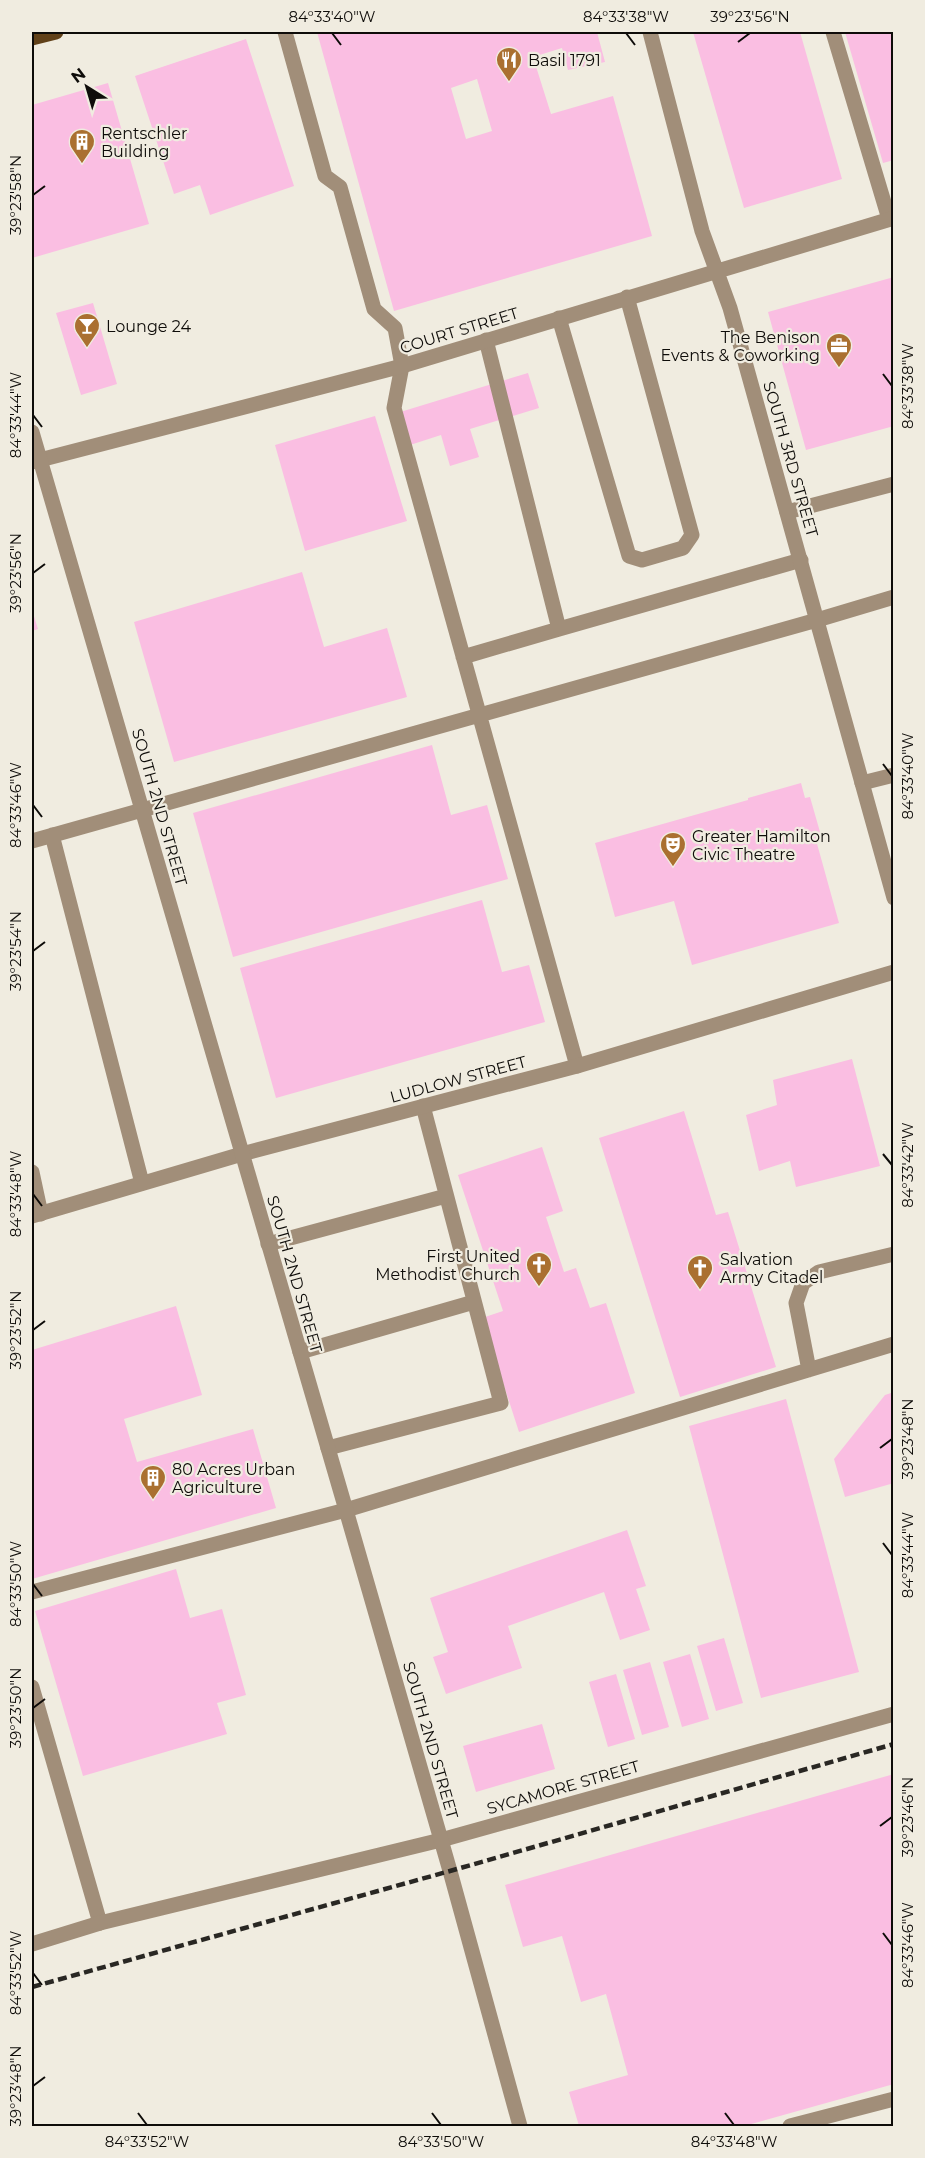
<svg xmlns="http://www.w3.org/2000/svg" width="925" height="2158" viewBox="0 0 925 2158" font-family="Montserrat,sans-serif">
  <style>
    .building { fill: #fabee2; fill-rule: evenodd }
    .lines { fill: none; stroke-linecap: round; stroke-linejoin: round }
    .service { stroke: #a18e79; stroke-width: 15 }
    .pedestrian { stroke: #a18e79; stroke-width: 15 }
    .minor { stroke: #a18e79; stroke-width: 15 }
    .tertiary { stroke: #a18e79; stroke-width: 15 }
    .primary { stroke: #614119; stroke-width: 15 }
    .rail { stroke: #292723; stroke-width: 4.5; stroke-dasharray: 9 4.5; stroke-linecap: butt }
    .ticks { fill: none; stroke: #0e0c09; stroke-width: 2 }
    .labels { text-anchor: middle; stroke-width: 4.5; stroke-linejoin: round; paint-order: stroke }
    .poi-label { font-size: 16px; fill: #0e0c09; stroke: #f0ece0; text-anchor: start }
    .street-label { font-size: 16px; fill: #0e0c09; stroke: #f0ece0 }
    .neatline { fill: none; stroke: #0e0c09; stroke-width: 2 }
    .ticks-label { font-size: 15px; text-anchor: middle; fill: #0e0c09 }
  </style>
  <rect width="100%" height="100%" fill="#f0ece0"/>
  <path class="building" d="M317 32H597L605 62 568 70 562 48 533 57 551 114 613 96 652 236 394 311ZM477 79 492 131 466 139 451 88Z
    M693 32H800L842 179 744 208Z
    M845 32H894V160L883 163Z
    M246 39 294 186 210 215 200 185 174 194 135 76Z
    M108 83 149 224 32 258V105Z
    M894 277V426L806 450 768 312Z
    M93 303 117 384 81 395 56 313Z
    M528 373 539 408 470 429 479 457 450 466 441 435 407 446 397 413Z
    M375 416 407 521 305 551 275 445Z
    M302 572 324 647 387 628 407 697 174 762 134 622Z
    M32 610 38 629 32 631Z
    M432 745 451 815 487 805 508 879 233 957 193 813Z
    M801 783 805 798 810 797 822 839 816 840 839 923 692 965 674 901 615 917 595 843 748 800V798Z
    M482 900 502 972 529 965 545 1022 276 1098 240 968Z
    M852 1059 880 1166 796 1187 790 1161 759 1171 746 1115 777 1105 773 1080Z
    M684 1111 716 1215 728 1212 776 1367 680 1397 599 1138Z
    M542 1147 563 1211 546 1217 564 1272 576 1268 590 1308 606 1303 635 1393 519 1432 482 1318 503 1311 458 1175Z
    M176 1306 202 1395 124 1419 137 1462 253 1429 276 1508 32 1579V1350Z
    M894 1392V1483L845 1497 834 1459 885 1395Z
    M786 1399 859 1672 761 1698 689 1426Z
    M627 1530 646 1586 636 1589 650 1630 620 1640 604 1592 508 1626 522 1668 446 1694 433 1657 448 1652 430 1598Z
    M176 1569 190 1618 222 1609 246 1695 217 1703 227 1734 83 1776 35 1611Z
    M724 1638 743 1703 716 1711 697 1646Z
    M690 1654 709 1719 682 1727 663 1662Z
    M650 1662 669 1727 642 1735 623 1670Z
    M616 1674 635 1739 608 1747 589 1682Z
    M542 1724 555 1769 476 1792 463 1746Z
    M894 1774V2084L744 2126H579L569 2092 628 2075 606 1994 581 2002 562 1936 523 1947 505 1885Z"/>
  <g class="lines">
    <path class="service" d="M833 32 889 219
      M559 318 629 556 642 560 683 548 692 535 627 297
      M486 340 559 629 801 560
      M402 366 394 408 577 1066
      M787 512 894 484
      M463 657 559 629
      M862 783 894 775
      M52 835 142 1183
      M32 841 817 620
      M32 1172 41 1214
      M268 1244 446 1196
      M300 1352 474 1302
      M809 1370 796 1303 803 1283 819 1272 894 1254
      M328 1448 501 1403 423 1106
      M32 1592 346 1510 894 1344
      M32 1687 100 1923
      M790 2126 894 2099"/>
    <path class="pedestrian" d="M285 32 325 176 340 187 374 309 395 328 402 366"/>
    <path class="minor" d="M650 32 702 231 730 308 894 898
      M32 462 402 366 894 218
      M817 620 894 597
      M32 1216 242 1154 577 1066 894 972
      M32 1944 100 1923 441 1840 894 1714"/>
    <path class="tertiary" d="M32 432 346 1510 450 1871 520 2126"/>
    <path class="primary" d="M32 38 56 32"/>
    <path class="rail" d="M32 1987 450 1871 894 1744"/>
  </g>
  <path class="ticks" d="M332 33 341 45M626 33 635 45M738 42 750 33M33 195 45 186M883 374 892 386M33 415 42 427M33 573 45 564M883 764 892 776M33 805 42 817M33 951 45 942M883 1154 892 1165M33 1194 42 1206M33 1330 45 1321M880 1448 892 1439M883 1543 892 1555M33 1584 42 1596M33 1708 45 1699M880 1826 892 1817M883 1933 892 1945M33 1973 42 1985M33 2086 45 2077M138 2113 147 2125M432 2113 441 2125M725 2113 734 2125"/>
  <defs>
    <symbol id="restaurant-pin" viewBox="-11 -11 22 30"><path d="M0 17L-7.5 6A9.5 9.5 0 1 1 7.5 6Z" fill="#aa7030" stroke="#f0ece0"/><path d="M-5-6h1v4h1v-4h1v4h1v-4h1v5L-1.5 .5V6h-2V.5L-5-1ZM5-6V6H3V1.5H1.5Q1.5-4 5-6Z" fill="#fff"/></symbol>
    <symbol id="building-pin" viewBox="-11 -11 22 30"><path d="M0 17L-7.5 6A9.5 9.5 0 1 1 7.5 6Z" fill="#aa7030" stroke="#f0ece0"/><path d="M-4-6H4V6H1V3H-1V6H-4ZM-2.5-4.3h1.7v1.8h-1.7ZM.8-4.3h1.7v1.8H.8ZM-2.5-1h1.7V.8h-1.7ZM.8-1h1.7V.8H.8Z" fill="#fff"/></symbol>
    <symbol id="bar-pin" viewBox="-11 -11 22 30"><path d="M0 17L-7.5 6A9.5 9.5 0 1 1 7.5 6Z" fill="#aa7030" stroke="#f0ece0"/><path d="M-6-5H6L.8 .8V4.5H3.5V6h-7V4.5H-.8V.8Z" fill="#fff"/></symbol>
    <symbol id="office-pin" viewBox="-11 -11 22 30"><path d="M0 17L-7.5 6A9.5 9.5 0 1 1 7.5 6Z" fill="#aa7030" stroke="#f0ece0"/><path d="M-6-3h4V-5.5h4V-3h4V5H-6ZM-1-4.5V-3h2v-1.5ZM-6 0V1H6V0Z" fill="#fff"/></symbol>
    <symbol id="theatre-pin" viewBox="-11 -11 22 30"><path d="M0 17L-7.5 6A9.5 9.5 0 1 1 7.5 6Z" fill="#aa7030" stroke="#f0ece0"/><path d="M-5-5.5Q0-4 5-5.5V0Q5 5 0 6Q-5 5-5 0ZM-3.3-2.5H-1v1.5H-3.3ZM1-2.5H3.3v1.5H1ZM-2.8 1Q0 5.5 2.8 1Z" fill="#fff"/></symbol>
    <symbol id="church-pin" viewBox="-11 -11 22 30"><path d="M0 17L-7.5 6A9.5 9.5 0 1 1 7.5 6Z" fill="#aa7030" stroke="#f0ece0"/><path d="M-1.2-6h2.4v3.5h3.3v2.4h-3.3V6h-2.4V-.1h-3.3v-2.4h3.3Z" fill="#fff"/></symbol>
  </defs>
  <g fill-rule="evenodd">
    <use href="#restaurant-pin" x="494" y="45" width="30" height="40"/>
    <use href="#building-pin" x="67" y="127" width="30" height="40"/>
    <use href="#bar-pin" x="72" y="311" width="30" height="40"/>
    <use href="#office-pin" x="824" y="331" width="30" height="40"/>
    <use href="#theatre-pin" x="658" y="830" width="30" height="40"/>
    <use href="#church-pin" x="524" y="1250" width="30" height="40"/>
    <use href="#church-pin" x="685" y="1253" width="30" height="40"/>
    <use href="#building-pin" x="138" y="1463" width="30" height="40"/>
  </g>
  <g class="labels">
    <g class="poi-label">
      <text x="528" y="66">Basil 1791</text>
      <text x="101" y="139">Rentschler<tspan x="101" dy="18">Building</tspan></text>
      <text x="106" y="332">Lounge 24</text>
      <text x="820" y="343" text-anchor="end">The Benison<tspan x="820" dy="18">Events &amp; Coworking</tspan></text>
      <text x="692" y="842">Greater Hamilton<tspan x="692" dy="18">Civic Theatre</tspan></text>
      <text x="520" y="1262" text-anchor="end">First United<tspan x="520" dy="18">Methodist Church</tspan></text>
      <text x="720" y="1265">Salvation<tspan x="720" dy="18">Army Citadel</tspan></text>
      <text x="172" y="1475">80 Acres Urban<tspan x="172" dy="18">Agriculture</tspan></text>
    </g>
    <g class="street-label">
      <text transform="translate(459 330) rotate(-17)" y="6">COURT STREET</text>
      <text transform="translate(791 459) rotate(74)" y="6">SOUTH 3RD STREET</text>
      <text transform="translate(160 807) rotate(74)" y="6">SOUTH 2ND STREET</text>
      <text transform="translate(458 1079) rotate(-15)" y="6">LUDLOW STREET</text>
      <text transform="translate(295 1274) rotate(74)" y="6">SOUTH 2ND STREET</text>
      <text transform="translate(431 1740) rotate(74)" y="6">SOUTH 2ND STREET</text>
      <text transform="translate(563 1787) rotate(-16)" y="6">SYCAMORE STREET</text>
    </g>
  </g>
  <rect width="925" height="2158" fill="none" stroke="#f0ece0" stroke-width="66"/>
  <g transform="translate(87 87) rotate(323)" stroke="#f0ece0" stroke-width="4.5" paint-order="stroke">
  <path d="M0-4.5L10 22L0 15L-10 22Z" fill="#0e0c09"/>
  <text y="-9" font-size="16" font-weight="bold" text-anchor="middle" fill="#0e0c09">N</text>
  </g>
  <rect x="33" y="33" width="859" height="2092" class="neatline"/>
  <g class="ticks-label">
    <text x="332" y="22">84°33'40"W</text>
    <text x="626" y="22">84°33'38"W</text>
    <text x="750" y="22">39°23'56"N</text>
    <text transform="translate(16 195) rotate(-90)" y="5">39°23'58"N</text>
    <text transform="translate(908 386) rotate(-90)" y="5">84°33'38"W</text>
    <text transform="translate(16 415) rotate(-90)" y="5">84°33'44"W</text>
    <text transform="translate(16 573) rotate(-90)" y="5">39°23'56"N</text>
    <text transform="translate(908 776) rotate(-90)" y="5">84°33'40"W</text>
    <text transform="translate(16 805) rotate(-90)" y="5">84°33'46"W</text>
    <text transform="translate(16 951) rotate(-90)" y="5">39°23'54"N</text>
    <text transform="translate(908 1165) rotate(-90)" y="5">84°33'42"W</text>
    <text transform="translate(16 1194) rotate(-90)" y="5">84°33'48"W</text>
    <text transform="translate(16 1330) rotate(-90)" y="5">39°23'52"N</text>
    <text transform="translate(908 1439) rotate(-90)" y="5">39°23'48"N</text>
    <text transform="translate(908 1555) rotate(-90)" y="5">84°33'44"W</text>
    <text transform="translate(16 1584) rotate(-90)" y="5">84°33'50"W</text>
    <text transform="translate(16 1708) rotate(-90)" y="5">39°23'50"N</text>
    <text transform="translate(908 1817) rotate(-90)" y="5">39°23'46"N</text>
    <text transform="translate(908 1945) rotate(-90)" y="5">84°33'46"W</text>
    <text transform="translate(16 1973) rotate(-90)" y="5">84°33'52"W</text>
    <text transform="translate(16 2086) rotate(-90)" y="5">39°23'48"N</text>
    <text x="147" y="2147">84°33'52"W</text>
    <text x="441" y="2147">84°33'50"W</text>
    <text x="734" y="2147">84°33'48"W</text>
  </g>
</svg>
